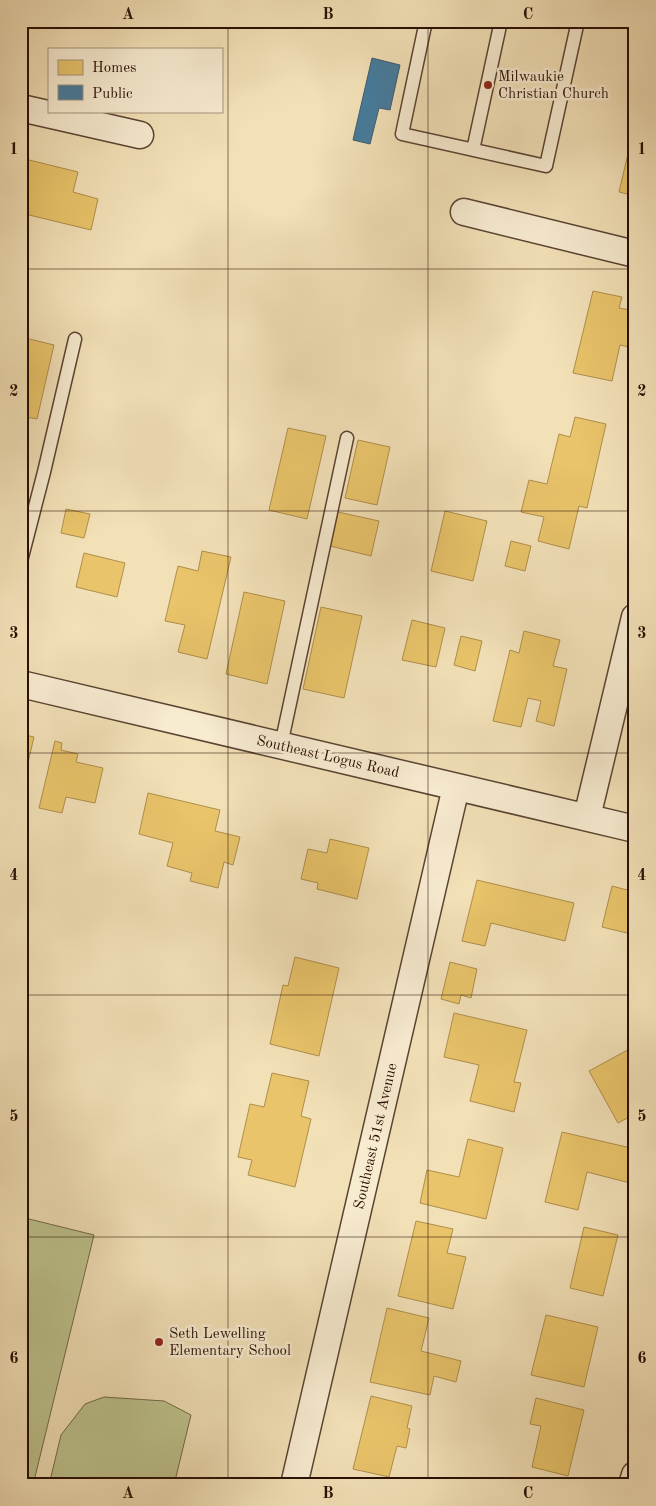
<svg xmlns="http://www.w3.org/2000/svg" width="656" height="1506" viewBox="0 0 656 1506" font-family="'Old Standard TT',serif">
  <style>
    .green { fill: #bdc28d; stroke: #726848 }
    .homes { fill: #e9c46a; stroke: #af8e4b }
    .public { fill: #457b9d; stroke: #3c5b6f }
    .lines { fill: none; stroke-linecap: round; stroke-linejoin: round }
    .service-casing { stroke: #5a4331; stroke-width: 15 }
    .minor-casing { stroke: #5a4331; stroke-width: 29 }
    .service { stroke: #f7ebd0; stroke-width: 12 }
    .minor { stroke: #f7ebd0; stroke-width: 26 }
    .grid { fill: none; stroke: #280f04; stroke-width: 1; stroke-opacity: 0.55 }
    .poi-dot { fill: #8f2418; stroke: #f7ebd0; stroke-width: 2 }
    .labels { text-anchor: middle; stroke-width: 5; stroke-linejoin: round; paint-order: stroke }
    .poi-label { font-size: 15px; fill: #280f04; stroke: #f7ebd0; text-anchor: start }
    .street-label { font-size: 15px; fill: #280f04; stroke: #f7ebd0 }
    .neatline { fill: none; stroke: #280f04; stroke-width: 2 }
    .grid-label { font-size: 16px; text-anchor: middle; font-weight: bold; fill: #280f04 }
  </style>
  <rect width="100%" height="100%" fill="#f2e0b7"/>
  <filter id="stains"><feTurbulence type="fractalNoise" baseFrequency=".004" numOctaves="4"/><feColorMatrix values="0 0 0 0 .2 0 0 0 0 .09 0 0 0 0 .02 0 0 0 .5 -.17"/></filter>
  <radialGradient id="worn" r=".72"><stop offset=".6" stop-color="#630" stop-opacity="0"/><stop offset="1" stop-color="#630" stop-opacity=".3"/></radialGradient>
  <path class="green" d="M21 1217 94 1235 33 1485H21Z
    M104 1397 164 1401 191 1415 174 1485H49L61 1435 85 1404Z"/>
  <path class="homes" d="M635 124V196L619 192Z
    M21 158 78 172 73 192 98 199 91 230 21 213Z
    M593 291 622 297 619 308 635 311V325L629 347 620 345 612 381 573 373Z
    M21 337 54 345 37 419 21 416Z
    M575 417 606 424 587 508 579 506 569 549 538 541 544 517 521 512 529 480 547 484 559 434 570 437Z
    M288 428 326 436 307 519 269 510Z
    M358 440 390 447 377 505 345 498Z
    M66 509 90 514 84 538 61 533Z
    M445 511 487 521 473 581 431 571Z
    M338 512 379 521 371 556 330 546Z
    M511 541 531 546 525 571 505 566Z
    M202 551 231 557 207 659 178 652 185 625 165 621 178 566 198 571Z
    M84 553 125 563 117 597 76 587Z
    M244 592 285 601 267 684 226 674Z
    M321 607 362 616 344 698 303 689Z
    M412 620 445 628 436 667 402 660Z
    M524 631 560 640 553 666 567 669 554 726 536 721 541 701 528 698 521 727 493 721 510 650 519 653Z
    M461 636 482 641 475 671 454 665Z
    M21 734 34 737 21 792Z
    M55 741 62 743 61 750 78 754 76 762 103 768 95 803 66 797 62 813 39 808Z
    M148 793 220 810 215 831 240 837 233 865 224 862 218 888 190 881 192 873 167 866 173 843 139 834Z
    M330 839 369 848 357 899 317 889 318 883 301 879 308 849 327 853Z
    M477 880 574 903 565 941 491 923 485 946 462 941Z
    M612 886 635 892V935L602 927Z
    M295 957 339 968 319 1056 270 1044 283 985 288 986Z
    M450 962 477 969 471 998 461 995 459 1004 441 999Z
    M454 1013 527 1030 514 1082 521 1083 514 1112 470 1101 479 1065 444 1057Z
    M635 1046V1114L618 1123 589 1071Z
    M272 1073 309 1081 301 1116 311 1119 295 1187 248 1175 252 1160 238 1157 250 1104 264 1107Z
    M562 1132 635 1149V1164L630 1183 587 1172 578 1210 545 1202Z
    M468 1139 503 1148 486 1219 420 1203 427 1170 459 1177Z
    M416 1221 453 1229 447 1253 466 1257 453 1309 398 1296Z
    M584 1227 618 1235 603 1296 570 1288Z
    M387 1308 429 1318 421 1351 461 1361 456 1382 434 1376 430 1395 370 1382Z
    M546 1315 598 1327 584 1387 531 1375Z
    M371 1396 412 1406 407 1428 410 1429 406 1448 397 1446 389 1477 353 1469Z
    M536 1398 584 1410 568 1476 532 1467 541 1426 530 1424Z"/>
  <path class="public" d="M372 58 400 65 390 110 379 108 370 144 353 140Z"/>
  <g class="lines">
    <defs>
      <path id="service" d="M426 21 402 134 546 166 578 21
        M473 150 501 21
        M21 561 44 472 75 339
        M281 745 347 438"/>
      <path id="minor" d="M21 108 140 135
        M464 212 635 254
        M21 684 635 829
        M587 817 635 617
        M294 1485 456 787
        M632 1485 635 1475"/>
    </defs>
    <use href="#service" class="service-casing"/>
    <use href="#minor" class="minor-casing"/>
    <use href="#service" class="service"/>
    <use href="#minor" class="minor"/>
  </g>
  <path class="grid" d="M228 21V1485M428 21V1485M21 269H635M21 511H635M21 753H635M21 995H635M21 1237H635"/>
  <g class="poi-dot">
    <circle cx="488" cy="85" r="5"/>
    <circle cx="159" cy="1342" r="5"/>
  </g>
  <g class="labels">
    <g class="poi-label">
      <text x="498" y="81">Milwaukie<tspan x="498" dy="17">Christian Church</tspan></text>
      <text x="169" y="1338">Seth Lewelling<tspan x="169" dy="17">Elementary School</tspan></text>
    </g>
    <g class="street-label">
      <text transform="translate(328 756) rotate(13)" y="5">Southeast Logus Road</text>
      <text transform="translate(375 1136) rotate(-77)" y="5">Southeast 51st Avenue</text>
    </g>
  </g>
  <rect width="656" height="1506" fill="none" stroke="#f2e0b7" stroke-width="55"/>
  <rect x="48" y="48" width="175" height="65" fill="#f7ebd0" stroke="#a4937e"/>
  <rect x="58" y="60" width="25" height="15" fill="#e9c46a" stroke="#a4937e"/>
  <text x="92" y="72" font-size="15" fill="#280f04">Homes</text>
  <rect x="58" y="85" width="25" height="15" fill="#457b9d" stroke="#a4937e"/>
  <text x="92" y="98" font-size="15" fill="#280f04">Public</text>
  <rect x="28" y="28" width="600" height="1450" class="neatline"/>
  <g class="grid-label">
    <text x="128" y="19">A</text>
    <text x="328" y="19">B</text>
    <text x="528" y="19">C</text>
    <text x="14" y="154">1</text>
    <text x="642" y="154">1</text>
    <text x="14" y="396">2</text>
    <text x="642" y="396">2</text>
    <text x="14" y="638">3</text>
    <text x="642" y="638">3</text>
    <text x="14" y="880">4</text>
    <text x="642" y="880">4</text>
    <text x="14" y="1121">5</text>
    <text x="642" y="1121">5</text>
    <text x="14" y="1363">6</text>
    <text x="642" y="1363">6</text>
    <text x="128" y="1498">A</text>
    <text x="328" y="1498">B</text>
    <text x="528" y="1498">C</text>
  </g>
  <rect width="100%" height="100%" filter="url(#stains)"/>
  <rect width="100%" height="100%" fill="url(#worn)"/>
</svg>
